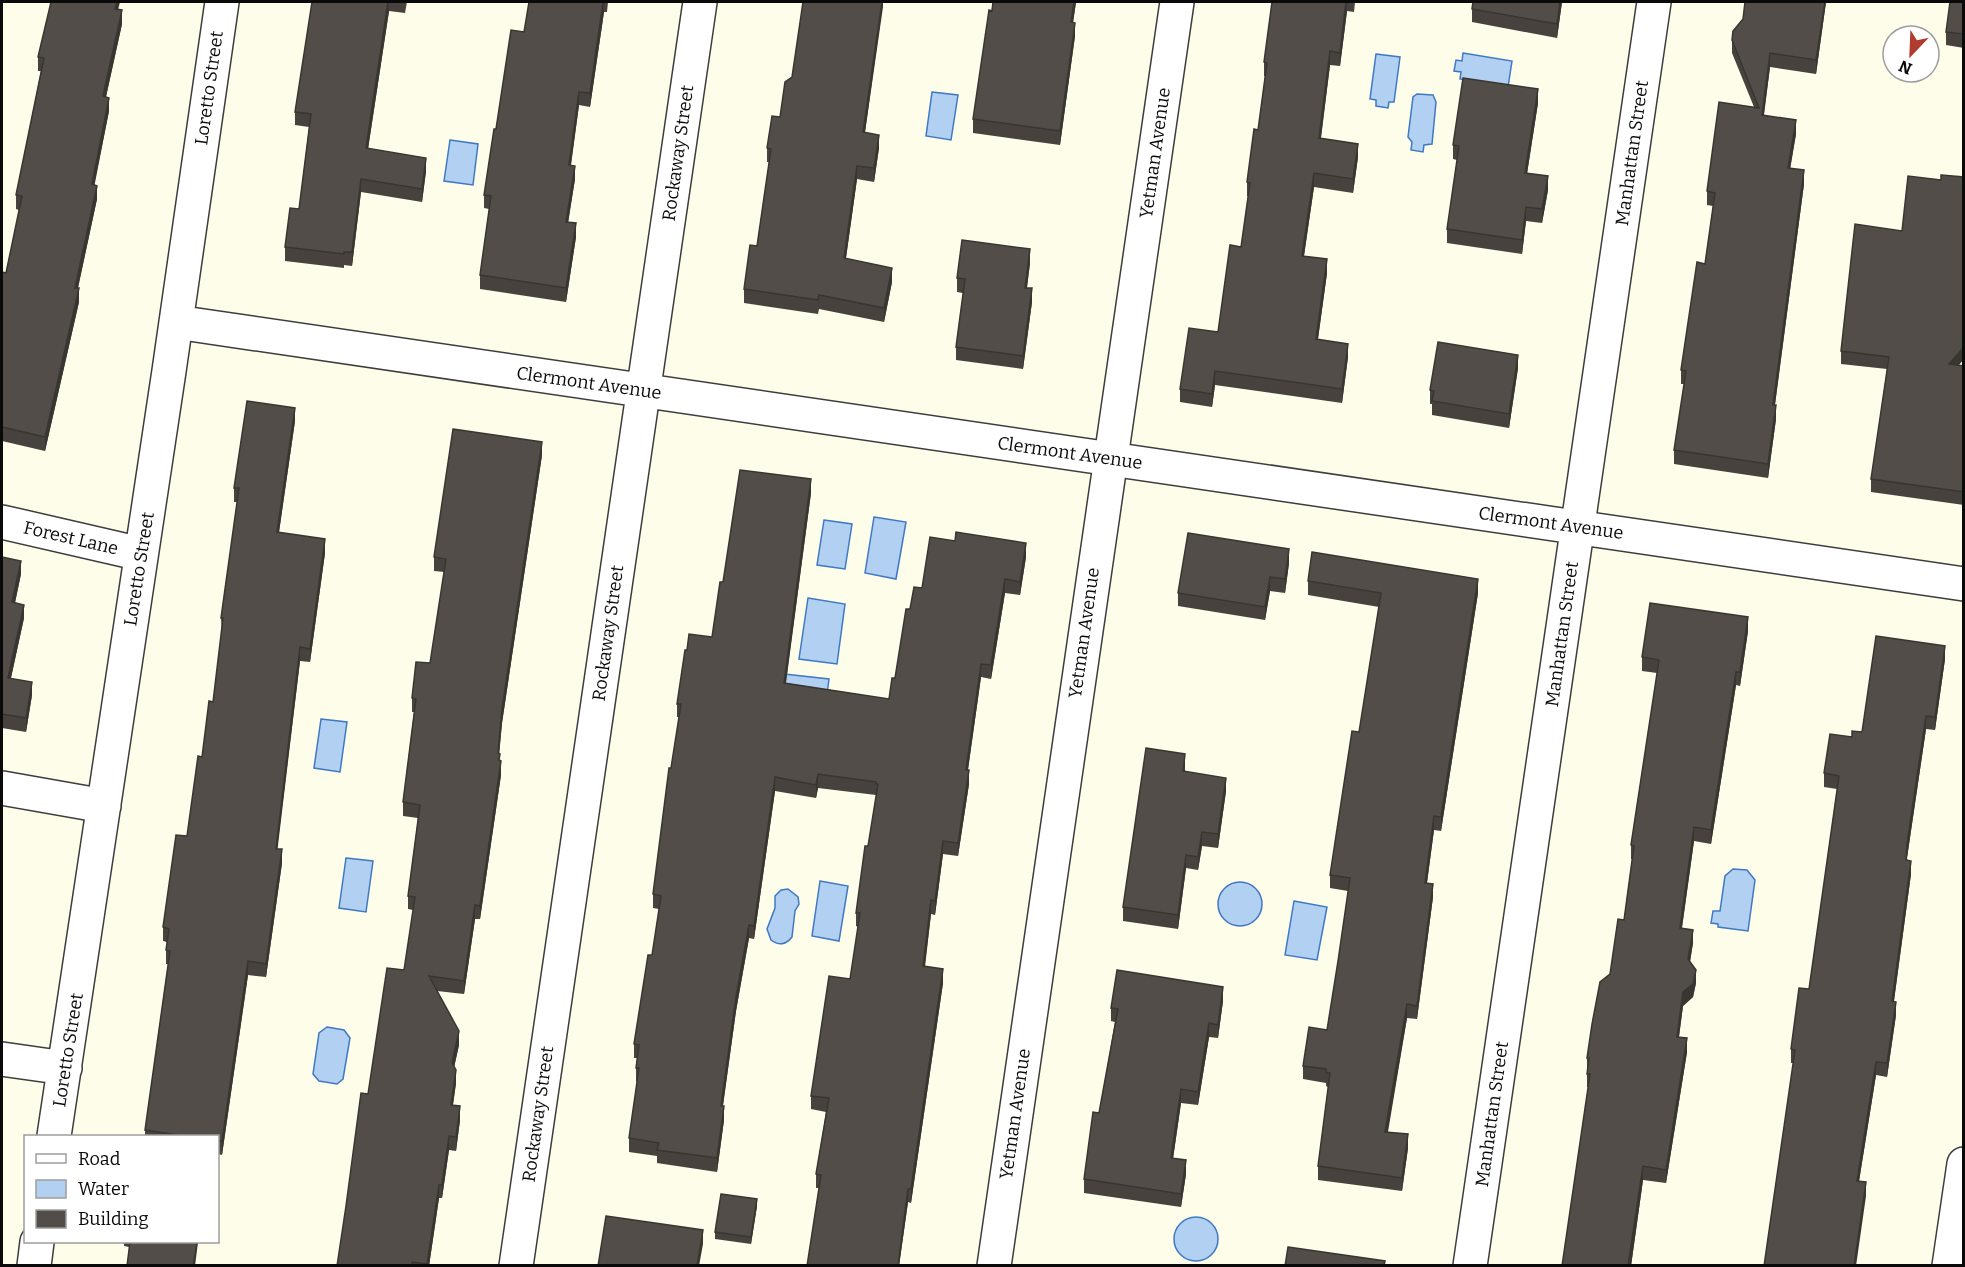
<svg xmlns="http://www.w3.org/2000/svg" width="1965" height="1267" viewBox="0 0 1965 1267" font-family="Bitter,serif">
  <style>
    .water { fill: #b2d0f1; stroke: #3f79c2; stroke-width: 1.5 }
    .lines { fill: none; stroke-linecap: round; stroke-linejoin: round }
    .minor-casing { stroke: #3d3d3d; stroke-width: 36 }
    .minor { stroke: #fff; stroke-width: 33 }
    .wall { fill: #47423e }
    .shaded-wall { fill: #393632 }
    .building { fill: #524d48; stroke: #393632; stroke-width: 1.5 }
    .labels { text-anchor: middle; stroke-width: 6; stroke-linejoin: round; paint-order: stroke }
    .street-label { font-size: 18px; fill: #0a0a0a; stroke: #fff }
  </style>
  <rect width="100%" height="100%" fill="#fdfdea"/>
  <path class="water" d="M1463 53 1512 61 1508 87 1460 79 1461 72 1454 71 1456 60 1462 61Z
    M1376 54 1400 57 1394 102H1389L1388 108 1376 106V100L1370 99Z
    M932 92 958 95 951 140 926 136Z
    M1417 94 1433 95 1436 102 1432 144 1424 145 1423 152 1411 150 1412 142 1408 137 1413 97Z
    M450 140 478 144 473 185 444 181Z
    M874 517 906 522 896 579 865 573Z
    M824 520 852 524 845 569 817 565Z
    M808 598 845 604 837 664 799 659Z
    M784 674 829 679 826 702 782 697Z
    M321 719 347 722 340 772 314 768Z
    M346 858 373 861 366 912 339 908Z
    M1733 869 1747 870 1755 880 1748 931 1718 927V924L1711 923 1713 911H1720L1725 876Z
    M820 881 848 886 839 941 812 936Z
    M1218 904a22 22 0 1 1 44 0a22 22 0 1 1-44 0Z
    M788 889 798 897 799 904 795 911 792 937C786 945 779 946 771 940L767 929 775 908V896L781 890Z
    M1294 901 1327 907 1317 960 1285 955Z
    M327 1027 344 1030 350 1038 343 1079 337 1084 319 1081 313 1074 319 1033Z
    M1174 1239a22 22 0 1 1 44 0a22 22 0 1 1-44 0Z"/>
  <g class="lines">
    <defs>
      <path id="minor" d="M176 322 1964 584
        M2 522 141 554
        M2 788 104 806
        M2 1059 65 1068
        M54 1136 169 371 222 2
        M34 1266 37 1242
        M516 1266 700 2
        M994 1266 1177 2
        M1470 1266 1654 2
        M1949 1266 1964 1164"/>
    </defs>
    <use href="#minor" class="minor-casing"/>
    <use href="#minor" class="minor"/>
  </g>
  <path class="wall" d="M312 2H407L405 13 389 11 368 149 426 171 422 202 361 192 352 266 344 265V268L285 261V247L299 209 309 127 295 125V112Z
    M529 2H608L607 12H604L590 107 579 105 571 165 575 179 568 222 576 237 566 302 480 289V275L489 209 484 208V195L496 129 524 32Z
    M883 2 865 132 879 148 874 182 857 179 846 258 892 282 884 322 819 309 818 314 744 303V289L757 246 769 162H767V148L780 117 792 77Z
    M993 2H1076L1073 23 1075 36 1060 145 973 133V119Z
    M1272 2H1355L1354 12 1347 11 1340 66 1330 65 1321 138 1358 157 1353 193 1314 187 1304 256 1327 273 1318 339 1348 357 1342 403 1215 385 1212 407 1180 402V389L1218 332 1241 247 1248 196H1247V182L1258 130 1265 76H1264V62Z
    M1473 2H1562L1557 38 1472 22V9Z
    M1826 2 1816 74 1770 67 1764 115 1796 134 1790 168 1804 184 1775 405 1776 419 1768 478 1674 464V450L1684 384H1681V370L1705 264 1713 206 1707 205V191L1754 107 1732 53V40L1743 19Z
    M1964 2V48L1946 45V32Z
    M118 9 122 24 106 97 109 111 94 185 97 199 78 288 79 302 45 451 2 441V272L6 273 19 210 16 209V195L41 71H38V57Z
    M1538 103 1527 173 1548 190 1542 223 1526 221 1522 254 1447 243V229L1457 160 1453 159V145Z
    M1902 231 1958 366H1964V505L1871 492V479L1887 369 1841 364V351Z
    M1030 263 1027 288 1032 302 1023 369 956 360V347L963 293 957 292V278Z
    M1518 368 1509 428 1432 415V404H1430V390Z
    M295 421 279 532 325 553 310 662 300 661 277 849 282 863 266 977 248 975 222 1155 218 1154V1137H145V1130L168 964H166V950L167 942 163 941V927L187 836 213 702 222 632 221 618 237 502H234V488Z
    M542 455 502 723 499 754 501 775 480 919H475L464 994 437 991 459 1045 454 1067 456 1083 453 1105 460 1120 456 1151 449 1150 442 1198H439L429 1266H337L368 1094 404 970 413 910 408 909V896L418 818 403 816V802L414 712H412V698L430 663 444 572 434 571V557Z
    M811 493 786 683 889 699 895 678 910 609 922 588 1026 557 1020 595 1005 593 991 679 981 677 968 770 969 784 958 856 943 854 935 915 931 914 925 967 943 983 911 1203 908 1202 899 1266H807L819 1188H816V1174L826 1112 811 1109V1096L850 979 858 927 856 926V913L868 846 876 795 818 788 816 798 775 791 754 939 749 938 736 1011 723 1106 724 1120 717 1172 657 1163V1156L629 1152V1138L637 1082 636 1081V1068L637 1058H634V1044L652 955 659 909 653 908V894L679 717H677V704L687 650 712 637 723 582Z
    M2 557 21 574 15 603 24 618 11 678 32 695 26 732 2 728Z
    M1289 563 1285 593 1270 591 1265 620 1178 606V593Z
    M1308 581 1478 593 1441 831 1434 830 1427 883 1433 897 1417 1019 1407 1018 1388 1132 1408 1148 1402 1191 1318 1180V1166L1328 1087 1326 1086V1083L1303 1079V1066L1327 1030 1338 961 1348 891 1330 888V875L1359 732 1379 607 1308 595Z
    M1748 631 1740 686 1736 685 1711 844 1694 841 1682 928 1693 943 1690 962 1696 983 1693 997 1683 1006 1679 1037 1687 1052 1666 1183 1643 1180 1631 1266H1562L1588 1087H1587V1058L1624 920 1632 859H1631V845L1657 673 1642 671V657Z
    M1945 659 1935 730 1926 729 1907 858 1911 874 1894 1001 1896 1015 1887 1077 1876 1075 1859 1181 1866 1196 1793 1063H1791V1049L1809 989 1837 789 1824 787V773L1852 737 1862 732Z
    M1185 767V771L1226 791 1218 848 1202 846 1198 870 1186 868 1178 929 1123 921V907Z
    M1223 1001 1218 1038 1209 1037 1198 1105 1181 1103 1173 1159 1186 1174 1181 1207 1084 1193V1179L1099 1113 1115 1022 1111 1021V1008Z
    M757 1206 751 1244 715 1239V1232Z
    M124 1242H198L129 1247 124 1246Z"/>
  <path class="shaded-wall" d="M117 2H120L115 22V9Z
    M388 2 389 11 366 162V148Z
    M603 2 604 12 590 107V93Z
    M882 2H883V7L863 146V132Z
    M1074 2H1076L1071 36V22Z
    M1346 2 1347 11 1340 66V53Z
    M1560 2H1562L1557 38V24Z
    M1825 2H1826L1816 74V60Z
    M122 10V24L103 110V96Z
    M1075 23V36L1060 145V131Z
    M1330 51V65L1319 152V138Z
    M1770 53V67L1762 128V115Z
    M1538 89V103L1525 187V173Z
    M579 92V105L569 178V165Z
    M109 98V111L92 198V184Z
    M1796 120V134L1788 182V168Z
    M879 135V148L874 182V168Z
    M1358 144V157L1353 193V179Z
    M426 158V171L422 202V189Z
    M575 166V179L566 236V222Z
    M857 166V179L844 272V258Z
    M1804 170V184L1773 419V405Z
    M1314 173V187L1302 269V256Z
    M1548 176V190L1542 223V209Z
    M361 179V192L352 266V252Z
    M97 186V199L75 301V288Z
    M1526 207V221L1522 254V240Z
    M576 223V237L566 302V288Z
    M1030 249V263L1025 301V288Z
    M1327 259V273L1316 353V339Z
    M892 268V282L884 322V308Z
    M79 288V302L45 451V437Z
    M1032 288V302L1023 369V356Z
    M1348 344V357L1342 403V389Z
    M1964 347V359L1949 377V364Z
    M1518 355V368L1509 428V414Z
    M1215 371V385L1212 407V394Z
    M1776 405V419L1768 478V464Z
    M295 408V421L277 546V532Z
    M542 442V455L502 723 498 767V753L502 709Z
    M811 479V493L784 696V683Z
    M325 539V553L310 662V649Z
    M1026 543V557L1020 595V582Z
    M1289 549V563L1285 593V579Z
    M21 561V574L12 616V602Z
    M1270 577V591L1265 620V607Z
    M1005 579V593L991 679V665Z
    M1478 579V593L1441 831V817Z
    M24 605V618L8 691V678Z
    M1748 617V631L1740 686V672Z
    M1945 646V659L1935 730V717Z
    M300 647V661L276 862V849Z
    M981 664V677L966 783V770Z
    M1736 672V685L1711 844V830Z
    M32 682V695L26 732V718Z
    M1926 716V729L1907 858 1906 873 1907 844Z
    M1185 754V767L1183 785V771Z
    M501 761V775L480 919V906Z
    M969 770V784L958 856V843Z
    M818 774V788L816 798V785Z
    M775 777V791L754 939V926Z
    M1226 778V791L1218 848V834Z
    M1434 816V830L1425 897V883Z
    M1694 827V841L1680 941V928Z
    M1202 832V846L1198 870V857Z
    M943 841V854L935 915V901Z
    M282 849V863L266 977V964Z
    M1186 855V868L1178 929V915Z
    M1911 861V874L1892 1015V1001Z
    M1433 884V897L1417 1019V1006Z
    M931 900V914L923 980V966Z
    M475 905V919L464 994V981Z
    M749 925V938L736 1011 721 1119V1106L736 997Z
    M1693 930V943L1688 973V959Z
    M248 961V975L222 1155V1141Z
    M943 969V983L911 1203V1189Z
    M1696 970V983L1693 997 1683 1006 1677 1051V1037L1683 992Z
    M1223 987V1001L1218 1038V1025Z
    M1896 1002V1015L1887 1077V1063Z
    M1407 1004V1018L1385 1145V1132Z
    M1209 1023V1037L1198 1105V1092Z
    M459 1031V1045L452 1077V1063Z
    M1687 1038V1052L1666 1183V1170Z
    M1876 1062V1075L1857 1194V1181Z
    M456 1070V1083L451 1118V1105Z
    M1181 1089V1103L1171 1172V1158Z
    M460 1106V1120L456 1151V1137Z
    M724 1106V1120L717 1172V1158Z
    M1408 1134V1148L1402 1191V1178Z
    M449 1136V1150L442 1198V1185Z
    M1186 1160V1174L1181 1207V1194Z
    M1643 1166V1180L1631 1266H1628Z
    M1866 1182V1196L1856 1266H1854Z
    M439 1185V1198L429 1266H427Z
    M908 1189V1202L899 1266H898Z
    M757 1199V1206L751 1244V1237Z
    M703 1230V1244L699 1266H697Z
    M197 1242H198L195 1266H193Z"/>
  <path class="building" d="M51 2H117L115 9 122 10 103 96 109 98 92 184 97 186 75 288H79L45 437 2 427V272L6 273 22 196 16 195 44 58 38 57Z
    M312 2H388L366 148 426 158 422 189 361 179 352 252H344V254L285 247 290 208 299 209 311 114 295 112Z
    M529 2H603L590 93 579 92 569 165 575 166 566 222 576 223 566 288 480 275 491 196 484 195 494 129H496L511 30 524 32Z
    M803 2H882L863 132 879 135 874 168 857 166 844 258 892 268 884 308 819 295 818 300 744 289 750 245 757 246 771 149 767 148 772 116 780 117 785 82 792 77Z
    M993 2H1074L1071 22 1075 23 1060 131 973 119 989 10 992 11Z
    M1272 2H1346L1340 53 1330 51 1319 138 1358 144 1353 179 1314 173 1302 256 1327 259 1316 339 1348 344 1342 389 1215 371 1212 394 1180 389 1189 328 1218 332 1230 245 1241 247 1250 183 1247 182 1254 129 1258 130 1267 63 1264 62Z
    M1473 2H1560L1557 24 1472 9Z
    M1745 2H1825L1816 60 1770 53 1762 115 1796 120 1788 168 1804 170 1773 405H1776L1768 464 1674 450 1686 371 1681 370 1697 262 1705 264 1715 193 1707 191 1719 102 1759 108 1732 40 1733 31 1743 19Z
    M1950 2H1964V34L1946 32Z
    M1463 78 1538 89 1525 173 1548 176 1542 209 1526 207 1522 240 1447 229 1459 146 1453 145Z
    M1941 175 1964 177V347L1949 364 1964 366V492L1871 479 1889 357 1841 351 1855 224 1902 231 1908 176 1941 180Z
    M962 240 1030 249 1025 288H1032L1023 356 956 347 965 279 957 278Z
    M1438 342 1518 355 1509 414 1432 401 1434 391 1430 390Z
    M247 401 295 408 277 532 325 539 310 649 300 647 276 849H282L266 964 248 961 222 1141H218V1137H190L145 1130 170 951 166 950 169 929 163 927 176 835 187 836 198 756 202 757 209 701 213 702 223 618H221L239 488H234Z
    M453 429 542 442 502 709 498 753 500 754 499 760 501 761 480 906 475 905 464 981 429 976 459 1031 452 1063 456 1070 451 1105 460 1106 456 1137 449 1136 442 1185H439L427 1264 412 1262V1266H337L346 1206 361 1093 368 1094 387 968 404 970 415 897 408 896 420 805 403 802 416 699 412 698 416 662 430 663 446 559 434 557Z
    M740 470 811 479 784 683 889 699 892 678H895L906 609H910L914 587 922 588 930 537 955 541 956 532 1026 543 1020 582 1005 579 991 665 981 664 966 770H969L958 843 943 841 935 901 931 900 923 966 943 969 911 1189H908L898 1266H807L821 1175 816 1174 829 1098 811 1096 829 976 850 979 860 913H856L865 846H868L878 784H876V782L818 774 816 785 775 777 754 926 749 925 736 997 721 1106H724L717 1158 657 1150 659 1143 629 1138 639 1068H636L639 1045 634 1044 648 955H652L661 896 653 894 669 768H671L681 704H677L685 650H687L689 634 712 637 720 582H723Z
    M1188 533 1289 549 1285 579 1270 577 1265 607 1178 593Z
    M1312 552 1478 579 1441 817 1434 816 1425 883 1433 884 1417 1006 1407 1004 1385 1132 1408 1134 1402 1178 1318 1166 1330 1073H1326V1069L1303 1066 1309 1027 1327 1030 1338 961 1350 878 1330 875 1352 731 1359 732 1381 593 1308 581Z
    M2 557 21 561 12 602 24 605 8 678 32 682 26 718 2 714Z
    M1650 603 1748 617 1740 672H1736L1711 830 1694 827 1680 928 1693 930 1688 959 1696 970 1693 984 1683 992 1677 1037 1687 1038 1666 1170 1643 1166 1628 1266H1562L1590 1074H1587L1589 1058H1587L1592 1024 1600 982 1610 974 1618 919 1624 920 1634 846 1631 845 1659 660 1642 657Z
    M1876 636 1945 646 1935 717 1926 716 1907 844 1906 860 1911 861 1892 1001 1896 1002 1887 1063 1876 1062 1857 1181 1866 1182 1854 1266H1764L1795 1050 1791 1049 1799 988 1809 989 1839 776 1824 773 1830 734 1852 737V731L1862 732Z
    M1146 748 1185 754 1183 771 1226 778 1218 834 1202 832 1198 857 1186 855 1178 915 1123 907Z
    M1117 970 1223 987 1218 1025 1209 1023 1198 1092 1181 1089 1171 1158 1186 1160 1181 1194 1084 1179 1093 1112 1099 1113 1118 1009 1111 1008Z
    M721 1194 757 1199 751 1237 715 1232Z
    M606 1216 703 1230 697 1266H598Z
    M130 1242H197L193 1266H127Z
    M1288 1247 1385 1261 1384 1266H1285Z"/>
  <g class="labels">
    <g class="street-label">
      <text transform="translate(209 88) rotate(-82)" y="6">Loretto Street</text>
      <text transform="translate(678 153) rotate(-82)" y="6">Rockaway Street</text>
      <text transform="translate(1155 153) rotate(-82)" y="6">Yetman Avenue</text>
      <text transform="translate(1632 153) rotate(-82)" y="6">Manhattan Street</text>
      <text transform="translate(589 383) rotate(8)" y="6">Clermont Avenue</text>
      <text transform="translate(1070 453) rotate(8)" y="6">Clermont Avenue</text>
      <text transform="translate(1551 523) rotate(8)" y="6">Clermont Avenue</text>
      <text transform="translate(71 538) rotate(13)" y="6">Forest Lane</text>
      <text transform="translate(139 569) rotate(-81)" y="6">Loretto Street</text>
      <text transform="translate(608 633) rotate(-82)" y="6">Rockaway Street</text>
      <text transform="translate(1084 633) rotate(-82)" y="6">Yetman Avenue</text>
      <text transform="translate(1562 634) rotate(-82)" y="6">Manhattan Street</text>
      <text transform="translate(68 1050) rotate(-81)" y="6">Loretto Street</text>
      <text transform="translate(538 1114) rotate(-82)" y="6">Rockaway Street</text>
      <text transform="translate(1015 1114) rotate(-82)" y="6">Yetman Avenue</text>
      <text transform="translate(1492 1114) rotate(-82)" y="6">Manhattan Street</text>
    </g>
  </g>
  <rect width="1965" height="1267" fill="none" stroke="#0a0a0a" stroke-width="6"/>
  <rect x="24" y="1135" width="195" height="108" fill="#ffffff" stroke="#9d9d9d" stroke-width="1.5"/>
  <rect x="36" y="1154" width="30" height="9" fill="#ffffff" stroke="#9d9d9d" stroke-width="1.5"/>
  <text x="78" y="1165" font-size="18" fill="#0a0a0a">Road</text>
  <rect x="36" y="1180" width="30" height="18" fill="#b2d0f1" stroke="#9d9d9d" stroke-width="1.5"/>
  <text x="78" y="1195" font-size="18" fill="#0a0a0a">Water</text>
  <rect x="36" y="1210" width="30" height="18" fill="#524d48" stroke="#9d9d9d" stroke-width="1.5"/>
  <text x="78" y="1225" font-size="18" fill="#0a0a0a">Building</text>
  <g transform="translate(1911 54) rotate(203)"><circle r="28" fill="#ffffff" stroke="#9d9d9d" stroke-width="1.5"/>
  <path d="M0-4.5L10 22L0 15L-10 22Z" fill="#af3c2e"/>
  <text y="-9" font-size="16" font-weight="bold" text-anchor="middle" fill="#0a0a0a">N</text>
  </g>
</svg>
